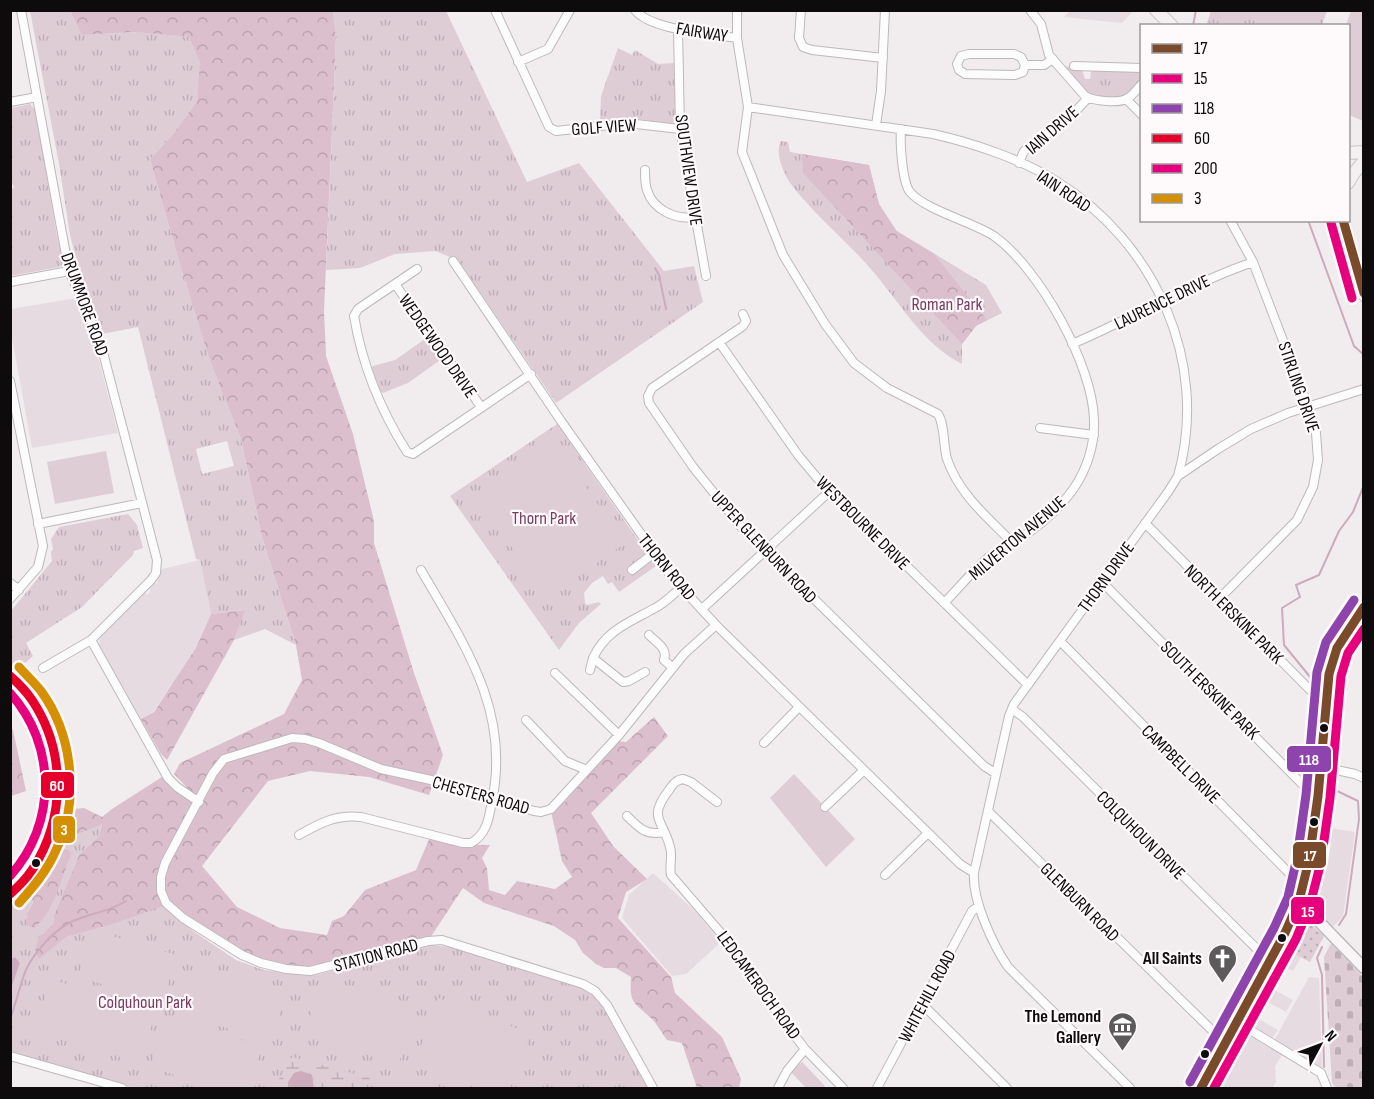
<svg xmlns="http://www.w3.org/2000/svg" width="1374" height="1099" viewBox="0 0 1374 1099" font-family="'Sofia Sans Condensed',sans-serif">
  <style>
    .built { fill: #e6dbe0 }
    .grass { fill: url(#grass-tufts); fill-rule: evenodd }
    .forest { fill: url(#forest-crowns) }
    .wetland { fill: url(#wetland-marsh) }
    .cemetery { fill: url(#cemetery-stones) }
    .garden { fill: url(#garden-dots) }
    .pitch { fill: #dfcdd6 }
    .water { fill: #cdaabc }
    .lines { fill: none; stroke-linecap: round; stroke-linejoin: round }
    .stream { stroke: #cdaabc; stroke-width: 2 }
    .street-casing { stroke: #bdb9bb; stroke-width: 10 }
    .secondary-casing { stroke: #bdb9bb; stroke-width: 13 }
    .primary-casing { stroke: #cac7c8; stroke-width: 14 }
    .street { stroke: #fdfcfc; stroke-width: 8 }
    .secondary { stroke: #f9f5f7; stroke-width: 10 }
    .primary { stroke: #f4eff1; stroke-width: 12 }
    .bus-1-casing { stroke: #fef9fb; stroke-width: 14 }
    .bus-2-casing { stroke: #fef9fb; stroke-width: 14 }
    .bus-3-casing { stroke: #fef9fb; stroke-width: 14 }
    .bus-4-casing { stroke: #fef9fb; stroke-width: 14 }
    .bus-5-casing { stroke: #fef9fb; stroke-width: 14 }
    .bus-6-casing { stroke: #fef9fb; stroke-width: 14 }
    .bus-1 { stroke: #7a4b2a; stroke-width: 9 }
    .bus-2 { stroke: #e6007e; stroke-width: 9 }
    .bus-3 { stroke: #8e44ad; stroke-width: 9 }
    .bus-4 { stroke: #e4002b; stroke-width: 9 }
    .bus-5 { stroke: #e5007d; stroke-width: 9 }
    .bus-6 { stroke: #d48f02; stroke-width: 9 }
    .bus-dot { fill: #0e0b0d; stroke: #fef9fb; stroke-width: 2 }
    .labels { text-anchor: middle; stroke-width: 4.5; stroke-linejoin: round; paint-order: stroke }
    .street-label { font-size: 18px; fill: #0e0b0d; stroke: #fef9fb }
    .park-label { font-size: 18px; fill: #783b5d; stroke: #fef9fb }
    .poi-label { font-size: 18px; font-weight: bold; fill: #0e0b0d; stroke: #fef9fb; text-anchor: end }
    .line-badge { stroke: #fef9fb; stroke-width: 2 }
    .badge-label { font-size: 16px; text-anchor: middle; font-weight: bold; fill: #fff }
  </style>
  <defs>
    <pattern id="grass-tufts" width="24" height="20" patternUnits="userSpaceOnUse" patternTransform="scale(1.5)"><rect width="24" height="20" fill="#dfcdd6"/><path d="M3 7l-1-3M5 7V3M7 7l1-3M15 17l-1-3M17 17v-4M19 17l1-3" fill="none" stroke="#beafb6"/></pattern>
    <pattern id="forest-crowns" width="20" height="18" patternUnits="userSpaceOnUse" patternTransform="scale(1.5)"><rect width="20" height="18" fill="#dbbfcd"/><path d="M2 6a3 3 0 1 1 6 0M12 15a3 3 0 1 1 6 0" fill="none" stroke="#bba3af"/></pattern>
    <pattern id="wetland-marsh" width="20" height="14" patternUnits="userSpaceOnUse" patternTransform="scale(1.5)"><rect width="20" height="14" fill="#dfcdd6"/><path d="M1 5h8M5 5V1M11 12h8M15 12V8" fill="none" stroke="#beafb6"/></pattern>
    <pattern id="cemetery-stones" width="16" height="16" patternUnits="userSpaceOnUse" patternTransform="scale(1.5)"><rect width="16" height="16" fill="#dfcdd6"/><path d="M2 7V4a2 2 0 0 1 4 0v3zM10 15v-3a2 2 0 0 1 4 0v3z" fill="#beafb6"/></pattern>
    <pattern id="garden-dots" width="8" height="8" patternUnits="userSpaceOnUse" patternTransform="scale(1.5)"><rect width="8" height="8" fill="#dfcdd6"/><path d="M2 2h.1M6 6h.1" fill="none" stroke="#beafb6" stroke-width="1.8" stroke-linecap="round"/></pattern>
  </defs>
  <rect width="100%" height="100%" fill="#f1ecee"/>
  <path class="built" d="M1070 11V10L1133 11 1122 23 1064 17Z
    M77 298 94 342 118 433 32 448 11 332V309Z
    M200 560 211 614 196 648 174 681 153 712 141 719 99 645 100 638 145 593 147 595 151 591 149 589 155 583 158 584 157 580 162 569Z
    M1324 827 1355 832 1343 916 1329 931 1307 905 1317 852 1319 850Z
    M653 873 694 910 721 942 686 974 672 976 622 918 629 895Z
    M1283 948 1301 957 1293 971 1275 962Z
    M1309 977 1319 978 1322 1071 1274 1041Z
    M1263 984 1293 1000 1286 1012 1257 996Z
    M1248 1013 1278 1030 1272 1038 1244 1020Z
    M1241 1030 1282 1055 1275 1066 1276 1082 1272 1088H1210Z"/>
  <path class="grass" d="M30 11H70L82 35 138 32 189 37 201 62 197 101 174 133 150 159 181 268 210 361 241 439 262 537 296 645 265 629 234 640 244 610 211 614 200 560 196 559 138 327 102 334 97 317 84 290 70 235 59 164ZM227 441 234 466 202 474 196 449Z
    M333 11H446L527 182 579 163 664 271 694 266 703 302 556 403 458 260 435 251 395 254 360 268 326 270 336 37Z
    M1211 11H1327L1322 25 1206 26Z
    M618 48 632 55 635 50 658 64 674 63 677 116 672 124 631 118 600 121 601 96Z
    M1062 66 1072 67V70H1082L1085 79H1090L1091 72 1095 70 1136 71 1141 74V79C1121 101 1122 98 1093 97L1089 96Z
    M30 104 36 111 57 236 64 264 59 267 11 276 10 189 14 188 10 177 11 108Z
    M781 141 788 142 790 152 869 165 879 204 897 231 986 285 1002 313 976 326 962 344V364C922 344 899 301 870 268 845 239 814 215 791 184 784 174 774 153 781 141Z
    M425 339 428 341 440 359 439 361 408 383 383 393 380 391 371 369 373 366 395 360Z
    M557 424 656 566 619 592 612 582 608 584 603 576 592 583 584 593 585 603 587 605 599 602 601 604 579 623 559 650 450 496Z
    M128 514 137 525 143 548 134 551 133 555 82 607 26 643 33 656 22 666 20 673 11 664V611L52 561 51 552 53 549 51 539 59 527Z
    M63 818 67 819 66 825 76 835 102 823 99 836 79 855 54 915V922L43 934 39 937H66L164 905 193 931 236 960 264 970 312 976 428 945C478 947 537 972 586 988 613 1010 632 1057 649 1088H133L11 1054V989L20 963 15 957 11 959V905C41 874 49 858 63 818ZM54 855 70 858 51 905 39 924 28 912Z"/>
  <path class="forest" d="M70 11H333L336 37 324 311 326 356 353 434 374 521V543L414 673 443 755 429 795 369 777 310 771 268 781 202 866 237 907 280 928 327 935 332 921 344 916 365 890 416 870 430 837 468 845H490L482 858 487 868 489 890 505 895 517 881 555 889 572 877 562 861 551 811 566 801 581 777 614 741 626 742 654 717 668 736 591 813 613 846 647 879 626 892 618 918 671 977 675 993 722 1037 741 1079 739 1088H697L682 1043 667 1040C662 1033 658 1026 653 1020 635 1002 629 1006 631 977L616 968H604L596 964 583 953 575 940 554 926 484 903 463 888 428 941 312 976 242 955 171 905 163 906 119 922 66 937 39 959 35 952 39 936 43 934 54 922V915L79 855 99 836 102 824 76 835 65 825 67 819 63 818 66 810 84 808 102 817 112 809 162 777 173 787 198 799 174 774 180 763 284 714 302 680 296 645 262 537 241 439 210 361 181 268 150 159 174 133 197 101 200 62 189 37 135 32 82 35Z
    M802 154 869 165 879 204 896 231 933 253 987 320 976 326 962 344 803 173Z
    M245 610 234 640 167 760 161 754 141 719 154 712 174 681 196 648 211 614Z
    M11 727 13 730 26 791 11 796Z
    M60 848 68 850 71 853 70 858C61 879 53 914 34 928L26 925 28 912 33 902 28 892C32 884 39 880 45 873 51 865 52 854 60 848Z"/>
  <path class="wetland" d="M292 1057 370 1078 366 1088H314L312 1075 308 1072H296L289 1080 288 1088H274Z"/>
  <path class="cemetery" d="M1331 943 1363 977V1088H1336L1332 1083 1324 957Z"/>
  <path class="garden" d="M1301 915 1324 936 1310 962 1283 948Z"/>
  <path class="pitch" d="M1270 10H1324V11L1318 25H1264Z
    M1351 11H1363V121L1349 115 1348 26 1346 25Z
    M555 443 625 543 547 598 477 497Z
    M106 451 114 493 55 504 47 462Z
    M794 774 855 839 826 867 770 798Z
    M92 930 176 955 163 1002 78 977Z
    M200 965 286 993 270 1042 184 1014Z
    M323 978 417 1009 398 1065 304 1034Z
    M50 979 156 1010 141 1063 35 1032Z
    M439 998 531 1034 510 1088H479L414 1064Z
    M166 1018 262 1046 250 1088H221L151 1068Z
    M802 1062 825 1086 822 1088H806L791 1072Z
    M402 1073 441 1088H396Z"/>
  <path class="water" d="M15 957 20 963 11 989V959Z
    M301 1071 312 1075 314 1088H288V1082L294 1073Z"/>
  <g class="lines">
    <path class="stream" d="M1193 26 1196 10
      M1308 220 1354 346 1364 355
      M655 268 659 275 666 309
      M1315 683 1284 645 1282 608 1300 597 1296 585 1319 575 1339 531 1353 512 1364 485
      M1336 703 1334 759 1332 778 1335 790 1358 801 1359 819 1346 914 1339 925
      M1322 947 1317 958 1322 975 1324 1067
      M10 1020C15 1005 19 990 24 975 30 957 52 932 69 923 88 913 107 913 126 901"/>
    <defs>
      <path id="street" d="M21 10 69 271 100 341 157 560 156 573 151 580 91 640 43 668
        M495 10 549 127 556 131 627 123 680 129
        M635 10C650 30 713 34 737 38
        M737 10V38L748 107 742 152 783 255 825 324 854 363 887 388 938 414C945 425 943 445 947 459 959 494 987 517 1013 543
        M801 10 799 38 803 47 812 50 883 58
        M1030 10 1041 24 1049 55 1085 96C1094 101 1119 104 1128 98 1133 95 1137 89 1142 84
        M678 28 680 129 706 276
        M518 62 548 49 570 10
        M1025 65 1021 57 1014 54H969L961 56 957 64 959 70 965 74 1015 75 1023 72 1025 65H1044L1053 59
        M1074 66 1142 68
        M1126 99 1142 115
        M10 102 37 97
        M748 107 933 134C973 143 1021 159 1056 181 1155 242 1210 362 1178 476
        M876 125 881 91 885 10
        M901 129C900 142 902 182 910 192 925 210 973 222 994 236 1039 268 1093 365 1094 420 1095 444 1087 469 1074 488 1061 507 1040 526 1020 538 1010 545 999 550 989 557 973 570 959 588 944 603
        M1019 163 1024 151 1069 118 1088 98
        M645 170C645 176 645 184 647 190 653 210 676 220 695 217
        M453 261 561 421 670 575 716 625 960 864 974 873C972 900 993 945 1008 967L1130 1088
        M417 269 358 309 354 316C362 364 381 411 407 452L413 454 531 374
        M10 282 69 271
        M395 284 430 334C432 344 439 353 448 359L481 407
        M743 314 746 321 743 326 652 388 648 396 649 403 693 467 743 529 984 766 995 773
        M719 342 798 455 818 479 1028 685
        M1072 344C1133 318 1190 284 1253 262
        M10 381 43 546 38 567 10 599
        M1040 428 1094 435
        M1145 523 1317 697 1326 701
        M38 524 142 503
        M632 570 654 553
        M1102 582 1311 793 1318 796
        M10 583 19 590
        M1219 599 1297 520 1313 487 1318 460 1316 433 1308 406 1253 262 1230 220
        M702 609 830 491
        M649 635C657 643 668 648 664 660L673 668
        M91 640 168 778 177 787 199 802
        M1060 641 1292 876 1304 884
        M590 670 593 658
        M645 672 629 681 623 682 593 658C606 630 630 622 655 608 665 603 673 594 682 587
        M555 673 619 735
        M1012 709 1023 717 1270 962
        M526 720 565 761 587 770
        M764 743 799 707
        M1322 767 1355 774 1364 778
        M717 802 691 782 683 779C676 780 673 784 669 790 647 819 663 819 670 847 673 856 669 865 671 875L732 946 776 1011 805 1049 843 1088
        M825 807 864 770
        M988 811 1225 1043
        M627 816C639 828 646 836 664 832
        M299 835C320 823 337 814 361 817L463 843H471C487 834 489 818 492 801 511 711 464 644 421 570
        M974 873 1009 716 1014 704 1168 492 1178 476 1218 449 1251 429 1288 413 1364 389
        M885 875 928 833
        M922 1004 1007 1088
        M1237 1022 1321 1073 1327 1088
        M10 1056 122 1088
        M653 1088 607 1005 595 991 583 984 442 940 428 941 310 971 286 969 261 963 242 955 183 918 166 903 161 891V877L165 863 213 773 224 759 292 738 305 739 319 743 381 769 431 780 534 811 541 812 551 809 619 735 684 654 716 625
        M778 1088 787 1071 805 1049
        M877 1088 972 911 979 906"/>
      <path id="secondary" d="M10 675C75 732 74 837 10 895
        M1299 901 1364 968"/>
      <path id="primary" d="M1156 10 1172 26
        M1348 153 1364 152
        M1348 183 1354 173 1364 161
        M1343 220 1364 295
        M1201 1088 1285 933 1299 901 1309 860 1318 796 1329 674 1337 648 1364 606"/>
    </defs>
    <use href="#street" class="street-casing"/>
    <use href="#secondary" class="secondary-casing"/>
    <use href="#primary" class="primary-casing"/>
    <use href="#street" class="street"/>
    <use href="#secondary" class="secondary"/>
    <use href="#primary" class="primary"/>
    <defs>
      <path id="bus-1" d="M1343 220 1364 293
        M1201 1088 1285 933 1299 901 1309 860 1318 796 1329 674 1337 648 1364 607"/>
      <path id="bus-2" d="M1331 223 1352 298
        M1214 1088 1296 939 1310 905 1321 862 1330 798 1341 676 1348 653 1364 629"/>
      <path id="bus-3" d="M1190 1082 1274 928 1288 897 1297 858 1306 795 1317 672 1326 642 1354 600"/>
      <path id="bus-4" d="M10 676C18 683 26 691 32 700 66 751 66 818 32 870 26 879 18 887 10 894"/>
      <path id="bus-5" d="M10 693C57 745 57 824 10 876"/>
      <path id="bus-6" d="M19 667C26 675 34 682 41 691 73 735 80 801 56 850 47 871 34 886 19 903"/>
    </defs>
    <use href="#bus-1" class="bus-1-casing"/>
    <use href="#bus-2" class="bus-2-casing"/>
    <use href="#bus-3" class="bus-3-casing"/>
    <use href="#bus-4" class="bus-4-casing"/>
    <use href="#bus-5" class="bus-5-casing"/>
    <use href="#bus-6" class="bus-6-casing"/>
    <use href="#bus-1" class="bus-1"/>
    <use href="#bus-2" class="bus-2"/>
    <use href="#bus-3" class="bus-3"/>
    <use href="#bus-4" class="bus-4"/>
    <use href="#bus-5" class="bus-5"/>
    <use href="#bus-6" class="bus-6"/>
  </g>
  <defs>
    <symbol id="church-pin" viewBox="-11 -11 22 30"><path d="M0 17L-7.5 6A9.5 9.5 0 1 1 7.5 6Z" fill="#5d5a5c" stroke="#fef9fb"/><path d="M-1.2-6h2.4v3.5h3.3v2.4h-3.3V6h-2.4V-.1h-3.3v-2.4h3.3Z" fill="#fff"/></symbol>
    <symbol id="museum-pin" viewBox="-11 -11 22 30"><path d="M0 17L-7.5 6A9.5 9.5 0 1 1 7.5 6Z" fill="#5d5a5c" stroke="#fef9fb"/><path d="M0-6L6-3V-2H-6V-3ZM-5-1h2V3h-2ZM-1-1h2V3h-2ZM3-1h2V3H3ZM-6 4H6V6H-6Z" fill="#fff"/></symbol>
  </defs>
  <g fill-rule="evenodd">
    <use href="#church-pin" x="1206" y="942" width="33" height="45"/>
    <use href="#museum-pin" x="1106" y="1010" width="33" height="45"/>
  </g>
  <g class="bus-dot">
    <circle cx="1324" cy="728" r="5"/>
    <circle cx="1314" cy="822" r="5"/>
    <circle cx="36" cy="863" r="5"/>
    <circle cx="1282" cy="938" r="5"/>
    <circle cx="1205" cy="1054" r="5"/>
  </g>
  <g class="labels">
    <g class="street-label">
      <text transform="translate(702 32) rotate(9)" y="6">FAIRWAY</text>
      <text transform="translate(604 127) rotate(-4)" y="6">GOLF VIEW</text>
      <text transform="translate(1052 130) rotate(-41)" y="6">IAIN DRIVE</text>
      <text transform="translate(689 170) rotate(82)" y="6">SOUTHVIEW DRIVE</text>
      <text transform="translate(1064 191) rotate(34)" y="6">IAIN ROAD</text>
      <text transform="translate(1162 302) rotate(-26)" y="6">LAURENCE DRIVE</text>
      <text transform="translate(85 304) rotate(70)" y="6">DRUMMORE ROAD</text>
      <text transform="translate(438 346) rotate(55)" y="6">WEDGEWOOD DRIVE</text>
      <text transform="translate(1299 387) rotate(71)" y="6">STIRLING DRIVE</text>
      <text transform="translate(863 523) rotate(45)" y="6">WESTBOURNE DRIVE</text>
      <text transform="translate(1017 538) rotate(-40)" y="6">MILVERTON AVENUE</text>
      <text transform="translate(764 547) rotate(47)" y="6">UPPER GLENBURN ROAD</text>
      <text transform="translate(667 567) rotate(51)" y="6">THORN ROAD</text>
      <text transform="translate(1106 577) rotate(-54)" y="6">THORN DRIVE</text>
      <text transform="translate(1234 614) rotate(45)" y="6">NORTH ERSKINE PARK</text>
      <text transform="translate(1210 690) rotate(45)" y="6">SOUTH ERSKINE PARK</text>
      <text transform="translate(1181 764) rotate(45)" y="6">CAMPBELL DRIVE</text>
      <text transform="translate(481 795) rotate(16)" y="6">CHESTERS ROAD</text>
      <text transform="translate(1141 835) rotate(45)" y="6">COLQUHOUN DRIVE</text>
      <text transform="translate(1080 902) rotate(45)" y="6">GLENBURN ROAD</text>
      <text transform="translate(376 955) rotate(-15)" y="6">STATION ROAD</text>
      <text transform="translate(759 985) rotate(54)" y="6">LEDCAMEROCH ROAD</text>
      <text transform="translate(927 996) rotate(-62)" y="6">WHITEHILL ROAD</text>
    </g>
    <g class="park-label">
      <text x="947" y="310">Roman Park</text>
      <text x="544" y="524">Thorn Park</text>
      <text x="145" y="1008">Colquhoun Park</text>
    </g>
    <g class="poi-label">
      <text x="1202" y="964">All Saints</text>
      <text x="1101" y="1022">The Lemond<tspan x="1101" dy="21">Gallery</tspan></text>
    </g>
  </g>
  <g class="line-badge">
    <rect x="1286" y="745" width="46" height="28" rx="6" fill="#8e44ad"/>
    <rect x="40" y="771" width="35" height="28" rx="6" fill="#e4002b"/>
    <rect x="52" y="815" width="24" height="29" rx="6" fill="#d48f02"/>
    <rect x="1292" y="841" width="35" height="28" rx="6" fill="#7a4b2a"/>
    <rect x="1290" y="896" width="35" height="29" rx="6" fill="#e6007e"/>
  </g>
  <g class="badge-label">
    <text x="1309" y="765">118</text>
    <text x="57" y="791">60</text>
    <text x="64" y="835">3</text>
    <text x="1310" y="861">17</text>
    <text x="1308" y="917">15</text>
  </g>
  <rect width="1374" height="1099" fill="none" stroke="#0e0b0d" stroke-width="24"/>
  <rect x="1140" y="24" width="210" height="198" fill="#fef9fb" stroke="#9e9a9c" stroke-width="1.5"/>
  <rect x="1152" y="44" width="30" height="9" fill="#7a4b2a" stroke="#9e9a9c" stroke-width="1.5"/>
  <text x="1194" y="54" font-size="18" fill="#0e0b0d">17</text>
  <rect x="1152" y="74" width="30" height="9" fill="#e6007e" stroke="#9e9a9c" stroke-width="1.5"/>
  <text x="1194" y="84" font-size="18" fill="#0e0b0d">15</text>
  <rect x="1152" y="104" width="30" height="9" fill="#8e44ad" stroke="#9e9a9c" stroke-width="1.5"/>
  <text x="1194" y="114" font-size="18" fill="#0e0b0d">118</text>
  <rect x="1152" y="134" width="30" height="9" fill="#e4002b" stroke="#9e9a9c" stroke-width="1.5"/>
  <text x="1194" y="144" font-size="18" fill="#0e0b0d">60</text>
  <rect x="1152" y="164" width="30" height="9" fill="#e5007d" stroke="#9e9a9c" stroke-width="1.5"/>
  <text x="1194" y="174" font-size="18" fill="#0e0b0d">200</text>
  <rect x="1152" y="194" width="30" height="9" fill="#d48f02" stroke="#9e9a9c" stroke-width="1.5"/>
  <text x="1194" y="204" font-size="18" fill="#0e0b0d">3</text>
  <g transform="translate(1320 1045) rotate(49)" stroke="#fef9fb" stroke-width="4.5" paint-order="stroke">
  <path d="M0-4.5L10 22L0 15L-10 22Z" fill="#0e0b0d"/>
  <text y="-9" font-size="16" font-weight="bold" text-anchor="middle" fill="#0e0b0d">N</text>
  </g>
</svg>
